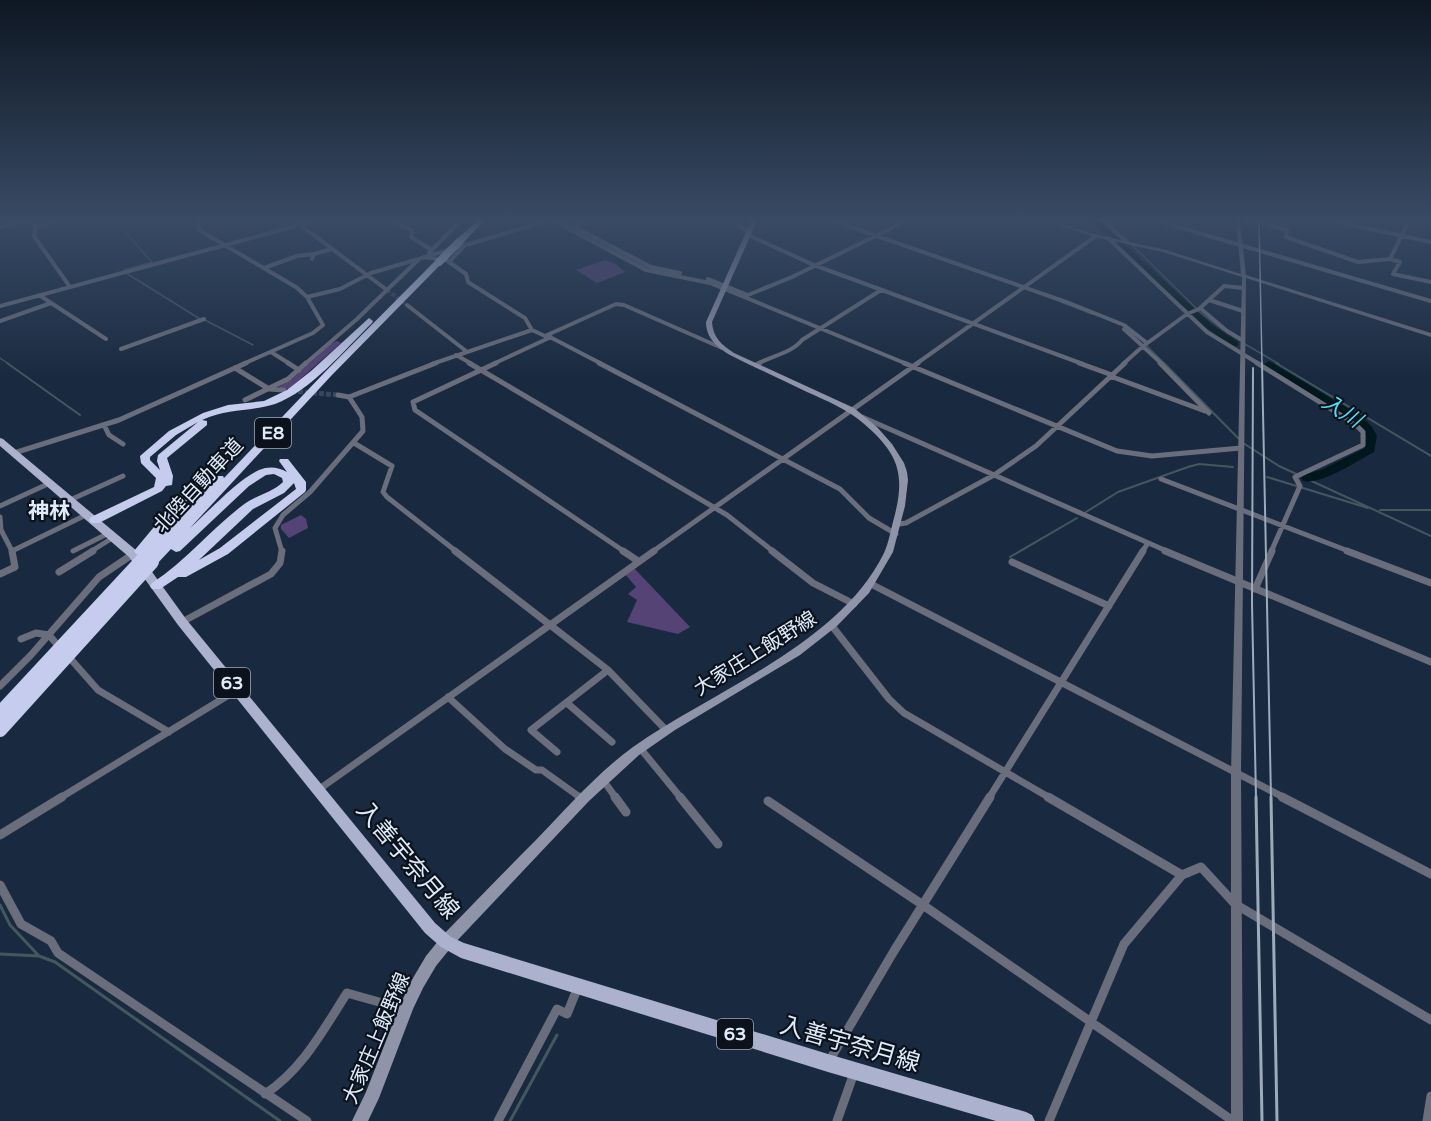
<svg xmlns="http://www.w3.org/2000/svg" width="1431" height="1121" viewBox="0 0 1431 1121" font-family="'Varela Round','Noto Sans JP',sans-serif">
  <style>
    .green { fill: #544374 }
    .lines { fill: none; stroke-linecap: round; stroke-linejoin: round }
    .stream-far2 { stroke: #43575f; stroke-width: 1.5 }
    .stream-far1 { stroke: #43575f; stroke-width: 2 }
    .stream { stroke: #43575f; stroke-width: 3 }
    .river { fill: #00181d; fill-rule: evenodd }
    .minor-tunnel-far1 { stroke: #37475c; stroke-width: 4; stroke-dasharray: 4 2; stroke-linecap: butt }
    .minor-tunnel { stroke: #37475c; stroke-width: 5; stroke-dasharray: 5 2; stroke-linecap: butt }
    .minor-far3 { stroke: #6a6d7b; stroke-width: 4 }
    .minor-far2 { stroke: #6a6d7b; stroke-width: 5 }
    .minor-far1 { stroke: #6a6d7b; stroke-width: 7 }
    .minor { stroke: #6a6d7b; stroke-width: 9 }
    .tertiary { fill: #6a6d7b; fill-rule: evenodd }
    .secondary { fill: #8f94a9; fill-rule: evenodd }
    .primary { fill: #acb1cd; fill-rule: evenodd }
    .motorway { fill: #c5cced; fill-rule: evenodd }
    .rail-far2 { stroke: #9caabb; stroke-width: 1.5 }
    .rail-far1 { stroke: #9caabb; stroke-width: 2 }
    .rail { stroke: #9caabb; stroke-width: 3 }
    .motorway-bridge-far1 { stroke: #c5cced; stroke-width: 8 }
    .motorway-bridge { stroke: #c5cced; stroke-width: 14 }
    .labels { text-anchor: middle; stroke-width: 4.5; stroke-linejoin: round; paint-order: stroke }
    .shield { fill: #0b121c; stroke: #9faab7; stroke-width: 1.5 }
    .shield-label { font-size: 18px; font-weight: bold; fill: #dfebfa }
    .street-label { font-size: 20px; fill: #dfebfa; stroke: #0b121c }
    .water-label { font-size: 21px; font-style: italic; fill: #51ddf5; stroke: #0b121c }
    .neighbourhood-label { font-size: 21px; font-weight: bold; fill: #dfebfa; stroke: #0b121c }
    .near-street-label { font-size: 24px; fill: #dfebfa; stroke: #0b121c }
  </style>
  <rect width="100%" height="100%" fill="#192a40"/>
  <path class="green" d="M605 260 616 264 625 272 597 283 576 270Z
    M337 341 341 343 289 389 277 388 293 378 330 344Z
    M301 515 306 519 308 528 289 538 281 529V525Z
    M633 567 690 627 678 634 627 622 637 600 628 594 636 587 625 574Z"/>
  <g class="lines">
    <path class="stream-far2" d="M115 221 152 262 124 270 126 273 200 319
      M559 221 649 269
      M1107 221 1118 232
      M1131 244 1201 313 1223 330
      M1061 302 1092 314
      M205 320 253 345
      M1243 343 1279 364
      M1146 345 1165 364
      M0 358 9 364"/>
    <path class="stream-far1" d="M7 363 80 415
      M1164 363 1239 439
      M1276 363 1431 456
      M1243 443 1279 466 1431 536
      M1267 477 1368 508
      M1380 510H1431
      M1086 512 1118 492 1188 467 1199 464 1233 467
      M1010 557 1077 518"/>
    <path class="stream" d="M0 905 10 925 39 956
      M0 954 39 956 55 962 280 1121
      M510 1121 557 1035"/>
    <path class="river" d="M1092 221H1100L1211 324 1238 342V346C1220 349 1109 241 1092 221Z
      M1269 361 1362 417 1372 427 1377 436 1374 452C1357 461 1322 485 1303 481L1301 478 1303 475 1323 469 1365 448 1366 436 1354 421 1265 366 1264 364Z"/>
    <path class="minor-tunnel-far1" d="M1248 223H1261
      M387 290 407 305"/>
    <path class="minor-tunnel" d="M291 391 338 395"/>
    <path class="minor-far3" d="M28 221 36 227 34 236 70 287
      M198 221 199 230 296 287 307 297 323 325 313 333 243 364
      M295 221 387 290
      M390 221 412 230 411 237 432 250
      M554 221 646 270 710 283 907 364
      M563 221 651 267 680 273
      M733 221 749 233
      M834 221 1069 303 1124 325 1147 343
      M1103 221 1127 242
      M1158 221 1431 301
      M1246 221 1248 223
      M1332 221 1431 242
      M1261 223 1287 230 1286 237 1358 262 1390 259 1400 262 1393 274 1431 282
      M574 226 586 221
      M0 227 27 221
      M36 227 57 221
      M748 235 814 265 1083 364
      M1108 238 1207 332 1259 364
      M429 253 460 221
      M424 257 446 260 466 274 468 282 525 318 532 330 545 336 616 304 624 305 722 348
      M312 259 314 254 332 249
      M1390 259 1409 221
      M449 262 466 244
      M264 268 297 256 314 254
      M708 279 748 295 792 277 906 221
      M39 295 106 339
      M307 297 340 289 371 273 547 221
      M1209 300 1243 311
      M407 305 466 351
      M0 306 314 221
      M1200 308 1227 331 1242 340
      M0 321 51 303
      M1124 329 1162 364
      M548 336 602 364
      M121 349 204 319
      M271 352 290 364
      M456 355 472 364
      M305 364 357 319 418 260
      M432 364 532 330
      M493 364 551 337
      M757 364C771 356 792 353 802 340L881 290
      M916 364 1096 236
      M1123 364 1142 347 1187 314 1199 309 1224 286 1244 288"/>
    <path class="minor-far2" d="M288 363 299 370
      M469 363 727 515 774 552
      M496 363 413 402 415 410 625 552
      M599 363 840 489 869 518 896 534
      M904 363 1117 451 1152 456 1241 448
      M1079 363 1112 375
      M1160 363 1209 413
      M1257 363 1355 424 1363 432V445L1295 477 1300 486 1271 552
      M756 365 760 363
      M235 368 269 389 284 390
      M1110 376 1205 411
      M338 395 349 397 436 363
      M245 400 288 379 306 363
      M862 417 1169 552
      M104 425 109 435 123 444
      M354 443 392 466 383 492 387 497 457 552
      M14 453 119 420 246 363
      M1161 479 1351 552
      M70 500 123 476
      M0 506 50 483
      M0 517 1 530 12 551 88 514
      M899 524 906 523 994 475 1036 446 1125 363
      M73 551 109 533
      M90 552 114 537
      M282 552 275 528 283 515 310 492 363 431 362 417 349 397
      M652 552 918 363
      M1142 552 1148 543"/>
    <path class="minor-far1" d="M455 551 608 670 666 730
      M623 551 638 561
      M772 551 813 583 854 604
      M1165 551 1431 662
      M1347 551 1431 583
      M1012 562 1109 606
      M59 572 93 551
      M0 574 15 567 12 551
      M871 584 1285 798
      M1255 589 1272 551
      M182 622 271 574 280 563 282 551
      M832 626 889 699 904 713 1050 798
      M21 639 36 633 49 635 61 649
      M68 656 98 690 169 732
      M0 686 31 655 99 577 133 554
      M448 697 505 749 536 770H542L581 798
      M567 703 612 742
      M640 748 681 798
      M557 752 531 730 608 670
      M603 780 616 798
      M318 790 654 551
      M60 798 237 690
      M989 798 1143 551"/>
    <path class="minor" d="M579 797 582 799
      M615 797 626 812
      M680 797 718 844
      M1048 797 1182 875 1201 867 1235 904 1431 1020
      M1282 797 1431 874
      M768 801 923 905 1233 1121
      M0 835 62 797
      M0 885 21 924 51 941 58 953 307 1121
      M828 1063 894 951 990 797
      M265 1094C303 1069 323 1030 347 993L404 1009
      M498 1121 557 1009 567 1014 578 987
      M837 1121 854 1073
      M1049 1121 1124 944 1182 875
      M1427 1121 1431 1096"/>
    <path class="tertiary" d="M1046 221H1052L1097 235 1166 250 1241 274 1236 221H1240L1246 275 1431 333V337L1246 278 1241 773 1243 1121H1231V773L1242 277 1163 252 1094 237Z"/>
    <path class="secondary" d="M751 221H757L712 322C713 338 722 345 734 353L854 408 877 427 892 444 904 463 907 472 908 480 905 506 893 552 869 593 837 626 800 655 675 730 639 755 589 801 453 945 436 966 423 988 413 1009 379 1098 368 1121H352L366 1092 400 1005 413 978 426 956 443 935C473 904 504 872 535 841 566 809 596 774 633 747 713 690 839 645 884 553 889 542 891 529 894 518 906 473 898 453 863 423 847 409 827 401 807 392 782 380 756 368 730 355 717 347 706 338 706 322Z"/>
    <path class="primary" d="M0 438 3 439 137 551 186 619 435 923 451 937 464 943 828 1054 1026 1112 1032 1115 1035 1121H996L828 1072 461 958 441 947 425 933 178 625 129 557 0 446Z"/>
    <path class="motorway" d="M477 221H484L462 244H456V240Z
      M436 260 443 262 331 376 190 528C208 512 238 479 259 470 269 466 278 467 287 472L279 461 280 459H288L306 482V490L305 492 228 554 186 577H178L160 589H152L150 586 152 583C186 561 211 529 243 505 256 495 272 493 283 482L282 478 274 474 266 475 249 486 180 551 176 552 171 549 156 565H148L146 562 147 560 142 559 141 555 136 554 134 551 193 480H201L202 482 164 530 215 476H223L224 478 325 372ZM293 480 296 489 220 548 199 560 253 509 284 493 294 483Z
      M369 318 373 321 372 323C345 349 311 391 275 404 250 412 229 408 202 420L207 421V425L167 458 173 476 172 485 166 486 162 491 99 523H91L89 520 91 517 154 487 156 478 141 463 140 456 169 431 203 413 228 405 264 401 287 390 311 371ZM198 422 158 455 157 461 160 470 150 460V457L176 435Z"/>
    <path class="rail-far2" d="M1259 221 1262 364"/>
    <path class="rail-far1" d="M1262 363 1271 798
      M1253 368 1252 604 1256 798"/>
    <path class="rail" d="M1256 797 1262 1121
      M1271 797 1277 1121"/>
    <path class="motorway-bridge-far1" d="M439 262 459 242"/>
    <path class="motorway-bridge" d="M0 713 146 556
      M0 730 152 562"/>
  </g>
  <linearGradient id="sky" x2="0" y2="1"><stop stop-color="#0e1723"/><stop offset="0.58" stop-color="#384a64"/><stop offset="1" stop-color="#384a64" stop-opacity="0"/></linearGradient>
  <rect width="1431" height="378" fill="url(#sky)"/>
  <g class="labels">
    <g class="shield">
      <rect x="255" y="418" width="36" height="30" rx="4.5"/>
      <rect x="214" y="668" width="36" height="30" rx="4.5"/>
      <rect x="717" y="1019" width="36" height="30" rx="4.5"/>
    </g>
    <g class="shield-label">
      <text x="273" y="439">E8</text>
      <text x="232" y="689">63</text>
      <text x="735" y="1040">63</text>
    </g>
    <g class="street-label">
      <text transform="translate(198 485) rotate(-47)" y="7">北陸自動車道</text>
      <text transform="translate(755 653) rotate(-32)" y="7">大家庄上飯野線</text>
      <text transform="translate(376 1038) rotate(-67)" y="7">大家庄上飯野線</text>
    </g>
    <g class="water-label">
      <text transform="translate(1342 411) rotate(33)" y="7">入川</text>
    </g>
    <g class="neighbourhood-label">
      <text x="49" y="518">神林</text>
    </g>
    <g class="near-street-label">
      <text transform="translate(408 860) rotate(50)" y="8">入善宇奈月線</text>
      <text transform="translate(850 1044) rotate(16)" y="8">入善宇奈月線</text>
    </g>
  </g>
</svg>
